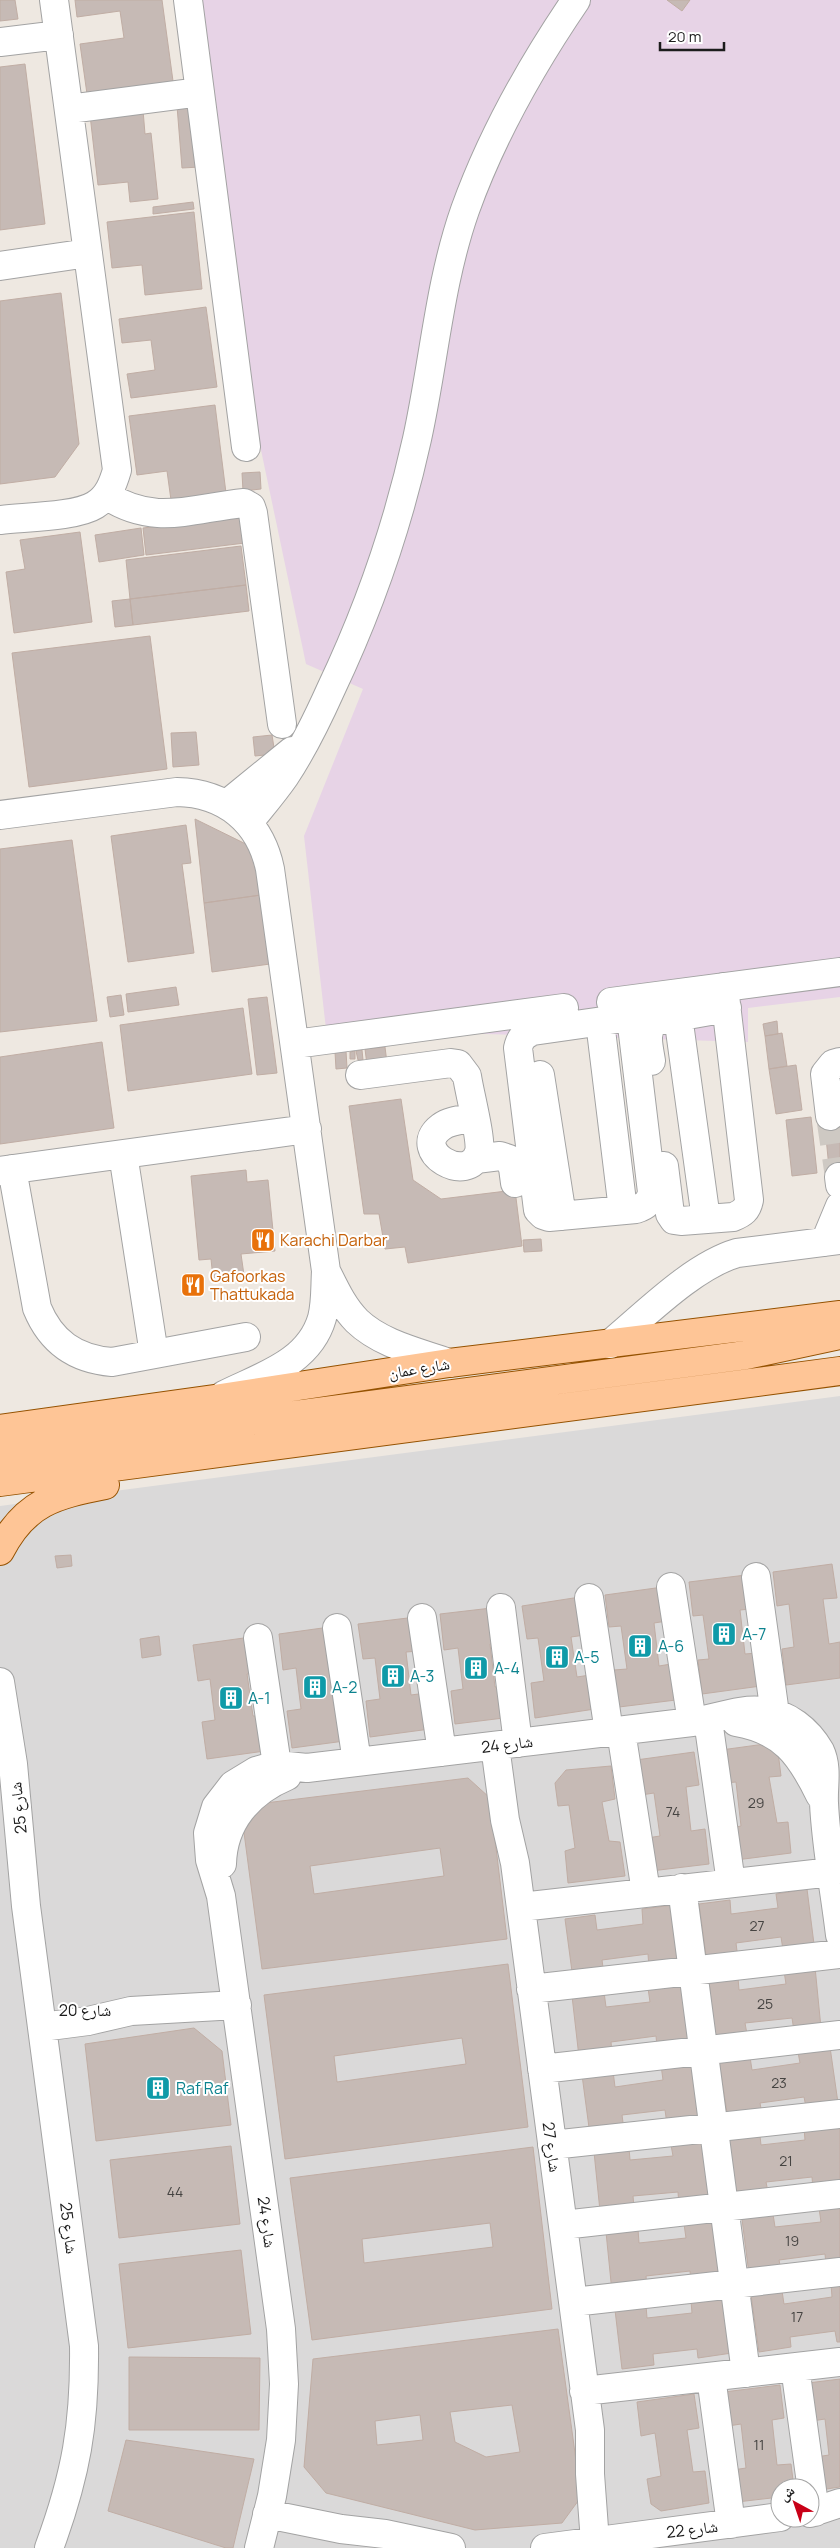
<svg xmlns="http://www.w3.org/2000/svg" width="840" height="2548" viewBox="0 0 840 2548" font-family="Manrope,'Noto Naskh Arabic',sans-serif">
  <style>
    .residential { fill: #dad9d9; fill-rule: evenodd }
    .industrial { fill: #e7d3e6 }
    .building { fill: #c6bab5; stroke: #c0ada4; fill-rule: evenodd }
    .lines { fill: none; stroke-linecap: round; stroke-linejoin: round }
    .minor-tunnel { stroke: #cec9c3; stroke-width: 28; stroke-dasharray: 28 14; stroke-linecap: butt }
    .minor-casing { stroke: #a3a3a3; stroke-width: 30 }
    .major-casing { stroke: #955200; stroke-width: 30 }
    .minor { stroke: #fff; stroke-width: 28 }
    .major { stroke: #fec596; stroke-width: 28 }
    .labels { text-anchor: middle; stroke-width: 4; stroke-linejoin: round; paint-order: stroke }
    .number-label { font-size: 14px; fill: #464442 }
    .food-label { font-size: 16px; fill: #c56008; stroke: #fff; text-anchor: start }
    .street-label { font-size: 16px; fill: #1c1c1c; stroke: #fff }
    .culture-label { font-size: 16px; fill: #0d838f; stroke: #fff; text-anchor: start }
  </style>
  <rect width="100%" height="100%" fill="#eee8e1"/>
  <path class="residential" d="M840 1396V2548H0V1506ZM780 2488H810V2518H780Z"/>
  <path class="industrial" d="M200 0H840V997L748 1008V1042L326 1029 304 836 363 689 306 664 253 412Z"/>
  <path class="building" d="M0 0H15L18 19 0 21Z
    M75 0H162L173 81 87 94 80 44 124 38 120 11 77 17Z
    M667 0H690L682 11Z
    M25 64 45 224 0 230V67Z
    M195 105 200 167 182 168 177 106Z
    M143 110 145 134 151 133 158 199 130 202 128 182 98 185 90 115Z
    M193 202 194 209 153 214V207Z
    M194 212 202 289 145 295 142 265 112 268 107 222Z
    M61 293 79 444 55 477 0 484V301Z
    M206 307 217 387 131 398 127 374 155 370 151 340 122 343 119 319Z
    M215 405 226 493 171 500 167 471 137 475 129 416Z
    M260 472 261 489 243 491 242 473Z
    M241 516 245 543 146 555 143 528Z
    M141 528 144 555 99 562 95 535Z
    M80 532 92 622 14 633 6 572 25 569 20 540Z
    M241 546 246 585 130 599 126 560Z
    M246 585 249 611 133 625 130 599Z
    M130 599 133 625 115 627 112 601Z
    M150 636 167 769 29 787 12 653Z
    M196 732 199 765 173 767 171 733Z
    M272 735 275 754 255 756 253 737Z
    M195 819 256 849 261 895 204 903Z
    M186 825 191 863 182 864 194 953 128 962 111 836Z
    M72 840 97 1021 0 1032V849Z
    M261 895 270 964 212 972 204 903Z
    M176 987 179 1005 128 1012 126 994Z
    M121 995 124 1015 110 1017 107 997Z
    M267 997 277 1073 257 1075 248 999Z
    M243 1008 252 1074 128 1091 120 1025Z
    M777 1021 778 1034 765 1036 763 1024Z
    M782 1033 787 1066 769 1069 765 1036Z
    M102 1042 114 1128 0 1144V1057Z
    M385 1047 387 1063 367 1065 365 1049Z
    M362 1050 363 1060H358L356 1051Z
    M346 1051 347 1068 336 1069 335 1052Z
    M355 1051V1059H350V1052Z
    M796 1065 802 1110 776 1114 769 1069Z
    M401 1099 413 1180 441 1199 515 1190 522 1246 408 1263 405 1247 385 1249 379 1214H364L349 1106Z
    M840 1115V1177L830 1178 824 1117Z
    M811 1117 817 1173 792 1176 786 1120Z
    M246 1170 247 1182 268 1180 275 1251 241 1254 244 1275 213 1278 211 1259 199 1260 191 1176Z
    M541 1239 542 1251 524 1252 523 1240Z
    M71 1555 72 1566 57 1568 55 1556Z
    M832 1564 837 1598 823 1599 829 1644 840 1642V1678L786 1685 782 1649 794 1647 789 1604 777 1606 773 1572Z
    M746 1575 751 1609 740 1610 745 1654 757 1653 761 1686 702 1694 698 1660 709 1659 703 1615 693 1616 689 1582Z
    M663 1587 667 1621 654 1623 659 1666 671 1664 676 1700 619 1707 614 1670 627 1669 621 1626 609 1627 605 1595Z
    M580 1597 585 1635 571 1637 577 1677 590 1675 595 1709 535 1718 531 1683 544 1681 538 1638 527 1639 522 1606Z
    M500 1607 504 1642 490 1644 495 1687 508 1685 512 1717 455 1724 451 1691 463 1689 458 1648 444 1650 440 1614Z
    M416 1617 420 1651 406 1652 411 1695 426 1693 430 1729 370 1737 366 1701 380 1699 375 1658 363 1659 358 1624Z
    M337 1626 329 1664 334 1706 347 1704 352 1740 292 1748 287 1711 301 1709 296 1668 283 1670 279 1634Z
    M159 1636 161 1655 142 1658 140 1639Z
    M251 1637 256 1673 247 1674 253 1716H261L265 1751 207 1759 202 1722 215 1720 210 1679 198 1681 193 1645Z
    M765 1744 778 1752 781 1776 769 1777 777 1823 788 1822 791 1853 736 1860 731 1828 741 1826 736 1782 725 1783 721 1750Z
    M694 1752 699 1785 686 1787 691 1831 705 1829 709 1864 651 1871 647 1838 660 1836 654 1793 641 1795 636 1760Z
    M611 1766 615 1799 602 1802 609 1841 620 1842 625 1876 568 1883 565 1851 575 1848 569 1805 558 1806 555 1783 566 1770Z
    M468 1778 490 1798 507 1939 262 1969 243 1825 265 1803ZM440 1848 444 1876 314 1894 310 1866Z
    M807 1889 815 1952 784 1956 781 1937 736 1943 738 1959 707 1963 699 1904 730 1900 731 1914 778 1908 776 1894Z
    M673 1905 680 1964 649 1968 648 1954 602 1960 604 1975 573 1979 565 1919 595 1915 597 1930 643 1924 642 1909Z
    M508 1964 528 2127 285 2159 264 1995ZM462 2038 466 2064 337 2082 334 2056Z
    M815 1967 821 2028 794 2031 792 2018 745 2023 747 2034 715 2038 709 1981 738 1978 739 1990 786 1984 784 1971Z
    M683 1983 690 2042 657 2046 656 2036 611 2042 612 2053 579 2057 572 1996 604 1992 606 2007 650 2002 648 1988Z
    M194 2028 222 2051 231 2125 96 2141 85 2044Z
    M830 2047 838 2103 806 2107 804 2097 760 2103 762 2114 728 2119 719 2061 750 2057 752 2070 800 2063 798 2052Z
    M696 2061 703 2119 667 2124 665 2110 622 2115 624 2130 590 2135 582 2075 613 2071 615 2087 663 2080 661 2065Z
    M840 2125V2186L813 2189 812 2177 766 2182 768 2192 736 2196 729 2139 760 2136 761 2145 805 2140 804 2128Z
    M707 2141 713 2201 679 2205 678 2192 633 2196 634 2207 600 2211 594 2152 629 2148 630 2160 673 2156 671 2145Z
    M231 2146 240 2224 119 2238 110 2160Z
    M533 2147 552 2309 312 2340 290 2178ZM490 2223 493 2247 364 2263 362 2239Z
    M840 2205V2264L826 2265 825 2254 779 2260 781 2270 749 2274 742 2219 773 2214 775 2227 821 2222 819 2208Z
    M719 2220 725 2278 691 2282 690 2271 646 2276 647 2289 612 2292 606 2232 638 2229 639 2243 686 2238 684 2224Z
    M241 2250 251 2334 128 2348 119 2264Z
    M840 2283V2342H837L835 2331 790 2337 791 2347 759 2352 751 2295 782 2291 784 2304 832 2297 831 2284Z
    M725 2296 732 2353 698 2358 697 2349 653 2354 654 2365 622 2369 615 2310 646 2305 647 2318 692 2313 691 2301Z
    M558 2329 581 2497 562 2523 475 2530 326 2493 304 2467 313 2359ZM512 2405 520 2452 486 2457 455 2442 450 2412ZM420 2415 423 2440 377 2445 375 2421Z
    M129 2357 260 2358 259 2430H129Z
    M840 2379V2487L820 2490 816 2457 829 2455 825 2419 812 2421 808 2383Z
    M780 2385 784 2418 772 2420 777 2465 791 2464 794 2488H780V2497L737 2502 733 2470 746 2468 741 2424 728 2426 724 2392Z
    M694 2394 699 2428 687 2430 693 2472 705 2471 709 2503 661 2511 651 2504 647 2479 661 2476 655 2433 641 2436 637 2402Z
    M126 2440 254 2459 233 2548H226L108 2511Z"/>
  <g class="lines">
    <path class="minor-tunnel" d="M830 1116 839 1177"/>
    <defs>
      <path id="minor" d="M188 0 246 447
        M0 42 59 35
        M69 109 200 92
        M0 266 88 253
        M106 495C154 527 192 508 244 503L251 507 253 513 282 724
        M0 520C24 517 76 517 95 505 108 497 113 484 117 470L54 0
        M227 804 292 751
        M0 815 177 792C225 793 260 821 270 869L326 1271C325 1287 326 1303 322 1318 309 1363 262 1376 224 1395
        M249 822C261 807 274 792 285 776 303 749 318 718 331 689 369 609 398 525 417 439 434 362 439 284 465 210 492 135 531 66 576 0
        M629 1000 631 1017 652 1192C650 1202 646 1206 636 1209L549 1217 543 1215 538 1210 518 1048C520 1039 523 1035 533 1031L631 1017
        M611 1002 840 972
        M678 1016 706 1219
        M600 1022 623 1210
        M295 1044 564 1008
        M651 1061C649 1047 644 1033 654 1021L727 1008
        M360 1075 451 1063 458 1064 467 1076C469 1091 482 1140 479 1152 470 1186 408 1152 441 1127 450 1120 463 1120 474 1118
        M540 1075 562 1216
        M830 1116 825 1074 833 1064 840 1062
        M123 1154 154 1354
        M476 1159 500 1156 509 1159 513 1168 515 1183
        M664 1166 670 1214 674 1220 681 1221 733 1217C743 1213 747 1210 749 1200L724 987
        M12 1169 37 1308C51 1342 75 1359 112 1362L246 1337
        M0 1171 307 1129
        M839 1177 840 1185
        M825 1242 840 1206
        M326 1271C335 1289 343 1307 357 1321 381 1344 418 1352 449 1363
        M610 1344C646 1314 693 1266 737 1253L840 1240
        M756 1577 775 1714
        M671 1587 692 1722
        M589 1598 609 1732
        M501 1608 518 1743
        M422 1618 442 1752
        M337 1628 357 1762
        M258 1638 277 1765
        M0 1682 13 1764 26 1906 84 2346C85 2424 76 2475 49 2548
        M708 1720 731 1883
        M736 1722C783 1730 800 1754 820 1795
        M621 1731 646 1892
        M495 1746 505 1820 515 1863 590 2430V2474L595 2542
        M222 1864C223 1822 249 1792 287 1776
        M682 1888 746 2373
        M521 1907 832 1872
        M531 1989 840 1954
        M42 2027 88 2021 131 2011 237 2005
        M542 2069 840 2035
        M552 2145 840 2114
        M563 2225 840 2194
        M573 2302 840 2272
        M795 2367 815 2512
        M711 2377 731 2524
        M584 2391 840 2362
        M810 2513 840 2503
        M267 2514 341 2529 385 2534 451 2548
        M259 2548 272 2496 281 2440 284 2384 281 2329 221 1896 210 1860 208 1833 216 1807 233 1785 256 1771 277 1765 307 1768 692 1722C715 1719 740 1708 763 1711 788 1714 808 1730 820 1751 828 1768 823 1786 824 1803 826 1847 835 1892 840 1935
        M545 2548 780 2517"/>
      <path id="major" d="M0 1429 214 1399 449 1363 840 1315
        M0 1454 746 1355 840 1335
        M0 1482 840 1371
        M0 1551C25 1502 55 1495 105 1485"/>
    </defs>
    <use href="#minor" class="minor-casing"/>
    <use href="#major" class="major-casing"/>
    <use href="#minor" class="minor"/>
    <use href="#major" class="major"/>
  </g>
  <defs>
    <symbol id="restaurant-square" viewBox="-11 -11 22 22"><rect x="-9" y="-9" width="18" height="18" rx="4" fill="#e8710a" stroke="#fff"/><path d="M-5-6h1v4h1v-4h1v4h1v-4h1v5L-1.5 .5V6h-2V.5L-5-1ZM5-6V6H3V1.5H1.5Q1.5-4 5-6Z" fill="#fff"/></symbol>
    <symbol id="building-square" viewBox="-11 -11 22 22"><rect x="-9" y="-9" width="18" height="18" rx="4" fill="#0f9aa8" stroke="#fff"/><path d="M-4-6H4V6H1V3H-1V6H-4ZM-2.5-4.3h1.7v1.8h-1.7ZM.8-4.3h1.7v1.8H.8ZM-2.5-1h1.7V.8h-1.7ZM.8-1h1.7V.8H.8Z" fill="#fff"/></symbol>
  </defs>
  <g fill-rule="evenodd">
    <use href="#restaurant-square" x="249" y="1226" width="28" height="28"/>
    <use href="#restaurant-square" x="179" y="1271" width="28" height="28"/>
    <use href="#building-square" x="710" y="1620" width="28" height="28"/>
    <use href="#building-square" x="626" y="1632" width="28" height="28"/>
    <use href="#building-square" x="543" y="1643" width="28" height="28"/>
    <use href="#building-square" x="462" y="1654" width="28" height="28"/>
    <use href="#building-square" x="379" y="1662" width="28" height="28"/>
    <use href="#building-square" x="301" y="1673" width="28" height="28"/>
    <use href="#building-square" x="217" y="1684" width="28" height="28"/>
    <use href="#building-square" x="144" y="2074" width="28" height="28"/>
  </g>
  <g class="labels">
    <g class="number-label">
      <text x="756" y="1808">29</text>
      <text x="673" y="1817">74</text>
      <text x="757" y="1931">27</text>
      <text x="765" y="2009">25</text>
      <text x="779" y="2088">23</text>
      <text x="786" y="2166">21</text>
      <text x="175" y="2197">44</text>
      <text x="792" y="2246">19</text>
      <text x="797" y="2322">17</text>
      <text x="759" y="2450">11</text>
    </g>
    <g class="food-label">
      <text x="280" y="1246">Karachi Darbar</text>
      <text x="210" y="1282">Gafoorkas<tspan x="210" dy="18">Thattukada</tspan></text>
    </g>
    <g class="street-label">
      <text transform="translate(419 1368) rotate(-9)" y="6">شارع عمان</text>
      <text transform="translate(507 1744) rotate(-7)" y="6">شارع 24</text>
      <text transform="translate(18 1808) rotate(-96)" y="6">شارع 25</text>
      <text x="85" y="2016">شارع 20</text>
      <text transform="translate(552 2147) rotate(82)" y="6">شارع 27</text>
      <text transform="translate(267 2222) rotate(82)" y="6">شارع 24</text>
      <text transform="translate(69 2228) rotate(83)" y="6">شارع 25</text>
      <text transform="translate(692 2529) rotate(-7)" y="6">شارع 22</text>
    </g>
    <g class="culture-label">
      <text x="742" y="1640">A-7</text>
      <text x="658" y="1652">A-6</text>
      <text x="574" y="1663">A-5</text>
      <text x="494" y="1674">A-4</text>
      <text x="410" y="1682">A-3</text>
      <text x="332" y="1693">A-2</text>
      <text x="248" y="1704">A-1</text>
      <text x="176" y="2094">Raf Raf</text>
    </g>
  </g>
  <g transform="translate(795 2503) rotate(320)"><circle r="24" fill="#ffffff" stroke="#a4a4a4"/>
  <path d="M0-4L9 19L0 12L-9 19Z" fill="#c90017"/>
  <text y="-8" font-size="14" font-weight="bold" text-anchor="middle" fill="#1c1c1c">ش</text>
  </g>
  <path d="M660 42v8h64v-8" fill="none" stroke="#1c1c1c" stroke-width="2.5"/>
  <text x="668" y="42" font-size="15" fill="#1c1c1c" stroke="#ffffff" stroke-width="4" paint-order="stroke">20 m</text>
</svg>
